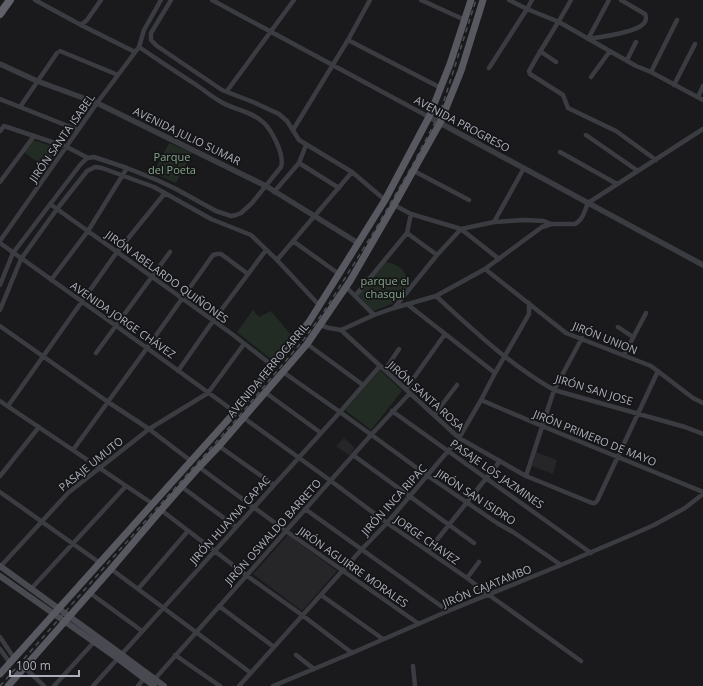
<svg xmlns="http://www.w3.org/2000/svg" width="703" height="686" viewBox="0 0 703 686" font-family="'Open Sans',sans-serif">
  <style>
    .built { fill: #262629 }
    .green { fill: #222b24 }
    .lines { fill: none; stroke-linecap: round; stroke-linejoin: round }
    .minor { stroke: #3b3c41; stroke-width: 4.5 }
    .tertiary { stroke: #3b3c41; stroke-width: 5.5 }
    .secondary { stroke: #494a51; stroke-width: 6 }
    .primary { stroke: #575860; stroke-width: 7 }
    .trunk { stroke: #5f6069; stroke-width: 8 }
    .rail { stroke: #4e4f56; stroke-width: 1.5; stroke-dasharray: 5 4; stroke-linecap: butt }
    .labels { text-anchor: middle; stroke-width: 3.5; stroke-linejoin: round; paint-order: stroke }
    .street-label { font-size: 11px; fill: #adb0bc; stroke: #151517 }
    .park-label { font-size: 11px; fill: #84a689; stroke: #151517 }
  </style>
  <rect width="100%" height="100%" fill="#1a1a1c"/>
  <path class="built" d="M344 438 355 448 349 455 336 446Z
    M536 452 557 460 553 474 532 466Z
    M288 535 337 571 302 611 253 574Z"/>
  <path class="green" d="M33 140 58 148 57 152 44 167 24 152Z
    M169 143 192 153 176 183 153 173Z
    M386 262C402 266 404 269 410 285L392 304 373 311 359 297V293Z
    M253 310 259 317 271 311 292 336 272 360 237 332Z
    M380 370 402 391 371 430 345 410Z"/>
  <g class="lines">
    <path class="minor" d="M35 0 81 25 135 52
      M171 0 151 33V40L157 46 222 90 253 102 279 114 287 121 299 140 352 172 385 200
      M212 0 429 117
      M421 0 465 20
      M509 0 527 9 559 22 636 66 651 72 703 100
      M571 0C558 24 542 47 529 71L530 74 563 95 568 108 616 131 656 160
      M81 25 87 20 101 0
      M588 39C601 37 633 33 642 25 645 23 646 20 646 17L645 14 621 0
      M588 39 609 0
      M348 40 441 88
      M60 51 118 75
      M540 51 556 62
      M627 60 636 42
      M489 68 527 9 532 0
      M651 72 677 20
      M591 77 610 51
      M674 85 695 44
      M227 91 294 0
      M698 97 703 86
      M0 99 78 130
      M20 107 57 53
      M293 130 348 40 370 0
      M0 131 4 126 67 147 88 158
      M586 135 638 171
      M560 152 617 184
      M88 158 94 157 127 168 157 180 176 189 216 211 231 216 236 215 241 213 252 203 281 167C285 155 272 131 264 123 253 112 236 110 223 103 213 98 204 90 195 84 176 72 157 59 139 47
      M299 163 339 188
      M414 171 469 200
      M0 182 34 136
      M274 192 299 163 306 145
      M50 204 232 334 273 366
      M394 205 411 214 461 229 494 222 525 220 544 221 551 224
      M494 222 524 168
      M407 233 437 255
      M0 241 97 103 139 47 144 30 161 0
      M293 241 339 274
      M0 243 147 348 235 412
      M277 260 352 172
      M485 269 566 333 651 366 693 398 703 403
      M51 280 88 231 127 168
      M0 285 13 253 80 165 86 159 88 158
      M346 287 374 315
      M355 296 407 233 411 214
      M436 296C473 330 510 365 554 390L685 427 703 434
      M407 304 495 373
      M394 308 437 255 461 229 499 259
      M0 310 21 259 57 209 87 171 95 167 102 168 154 187 211 219 251 235 277 260 319 305
      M320 325 329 328 341 330 374 315 394 308 436 296 485 269 542 227 552 224H575C583 220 585 210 588 203L703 129
      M0 326 108 402 149 429 191 461
      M618 327 633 337
      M341 330 459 438 526 476 592 503H595L597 501 658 371
      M307 344 363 385
      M96 353 170 252
      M624 355 646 313
      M385 370 399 349
      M178 371 213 321 266 250
      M283 372 340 412 428 476 497 523 513 532 561 565
      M406 389 445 334
      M266 393 321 433
      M481 400 542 426 703 492
      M0 401 153 504
      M8 406 117 252 165 193
      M392 411 591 553
      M434 415 457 385
      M244 418 331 481 387 523 467 578 489 595 581 661
      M219 446 274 485
      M73 450 147 348 213 255 217 254H221L248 274
      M353 455 474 543
      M199 467 286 531 419 624
      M0 476 39 427
      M526 476 554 390 582 338
      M182 487 236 527
      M0 492 100 563
      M305 509 448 611
      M161 510 246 575 302 615 352 653
      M428 551 500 461
      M0 567 68 493 149 429 208 393 244 344
      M111 569 251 673
      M467 578 479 562
      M31 589 126 486
      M138 589 188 531
      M90 593 142 631
      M321 595 383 639
      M219 606 274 647
      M0 637 14 658
      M0 649 10 663
      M175 655 220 686
      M296 655 314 669
      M413 666 415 686
      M25 668 44 686
      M153 681 371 435 410 393
      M54 686 94 642
      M93 686 340 412 380 366
      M138 686 146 676
      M239 686 362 549 387 523 459 438 481 400 495 373 517 335 529 314V303
      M273 686 352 653 448 611 561 565 636 533 654 525 685 508 703 494"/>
    <path class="tertiary" d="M0 64 37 81 97 103 266 186 358 243
      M429 117 703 265"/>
    <path class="secondary" d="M0 566 121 654 164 686
      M0 576 117 658 154 686"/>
    <path class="primary" d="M0 674 235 412 309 322 385 200 429 117 450 64 471 0
      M8 686 111 569 161 510 199 467 219 446 307 344 350 281 394 205 440 123 461 71 483 0"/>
    <path class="trunk" d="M0 14 10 0"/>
    <path class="rail" d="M0 686 116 554 235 421 305 338 327 307 375 230 412 166 440 113 476 0"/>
  </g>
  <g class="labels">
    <g class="street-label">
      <text transform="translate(462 124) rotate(28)" y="4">AVENIDA PROGRESO</text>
      <text transform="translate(187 136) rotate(26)" y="4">AVENIDA JULIO SUMAR</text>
      <text transform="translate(62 138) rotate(-55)" y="4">JIRÓN SANTA ISABEL</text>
      <text transform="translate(167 277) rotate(36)" y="4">JIRÓN ABELARDO QUIÑONES</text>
      <text transform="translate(123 320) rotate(35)" y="4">AVENIDA JORGE CHÁVEZ</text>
      <text transform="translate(605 338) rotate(22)" y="4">JIRÓN UNION</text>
      <text transform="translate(268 370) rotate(-50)" y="4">AVENIDA FERROCARRIL</text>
      <text transform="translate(594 390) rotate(17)" y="4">JIRÓN SAN JOSE</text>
      <text transform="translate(426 396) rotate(42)" y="4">JIRÓN SANTA ROSA</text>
      <text transform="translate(595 438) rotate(22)" y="4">JIRÓN PRIMERO DE MAYO</text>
      <text transform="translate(91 464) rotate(-39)" y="4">PASAJE UMUTO</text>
      <text transform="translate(497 474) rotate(35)" y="4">PASAJE LOS JAZMINES</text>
      <text transform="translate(476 497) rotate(33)" y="4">JIRÓN SAN ISIDRO</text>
      <text transform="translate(394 500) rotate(-48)" y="4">JIRÓN INCA RIPAC</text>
      <text transform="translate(230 520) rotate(-48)" y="4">JIRÓN HUAYNA CAPAC</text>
      <text transform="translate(273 532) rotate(-48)" y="4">JIRÓN OSWALDO BARRETO</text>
      <text transform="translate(427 540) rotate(35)" y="4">JORGE CHAVEZ</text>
      <text transform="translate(353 567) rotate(35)" y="4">JIRÓN AGUIRRE MORALES</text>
      <text transform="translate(487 586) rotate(-22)" y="4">JIRÓN CAJATAMBO</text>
    </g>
    <g class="park-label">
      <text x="172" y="161">Parque<tspan x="172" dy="13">del Poeta</tspan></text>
      <text x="385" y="285">parque el<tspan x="385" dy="13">chasqui</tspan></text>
    </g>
  </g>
  <path d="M10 670v6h69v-6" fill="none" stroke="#adb0bc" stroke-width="2"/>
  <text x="16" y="670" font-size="12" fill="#adb0bc" stroke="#151517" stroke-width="3" paint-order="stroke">100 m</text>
</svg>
